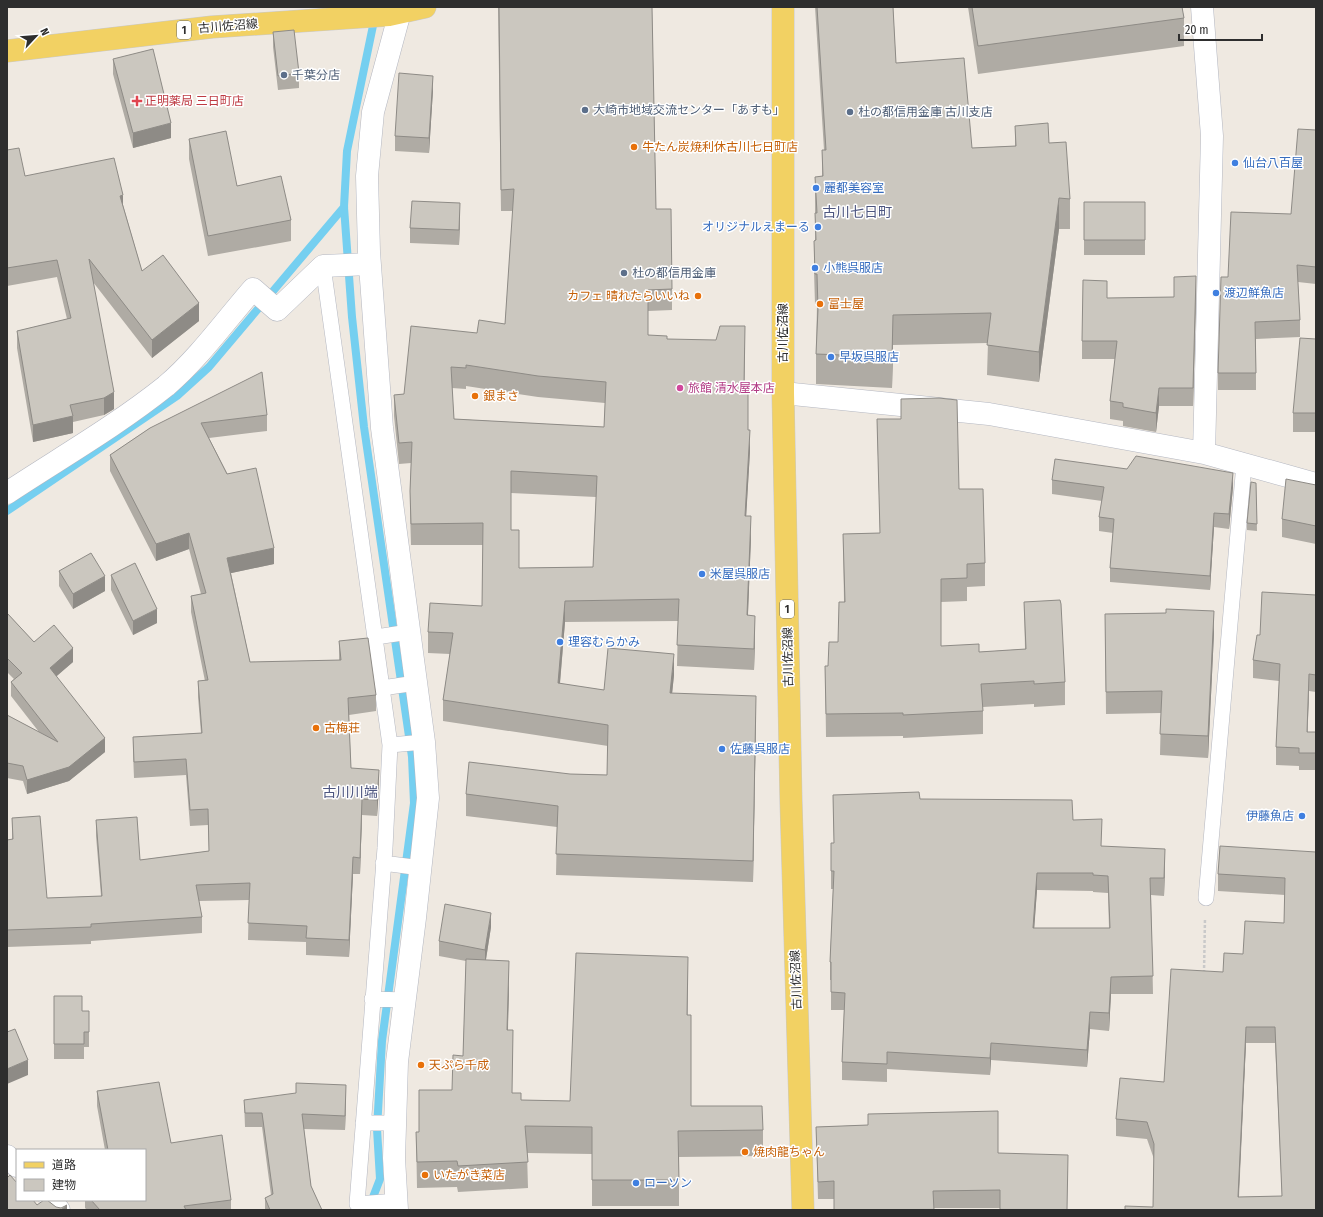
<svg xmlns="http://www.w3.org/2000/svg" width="1323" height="1217" viewBox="0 0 1323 1217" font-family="'Fira Sans Condensed','Noto Sans JP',sans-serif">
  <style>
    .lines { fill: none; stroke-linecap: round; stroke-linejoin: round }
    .stream { stroke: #75cff0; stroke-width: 8 }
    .lane-casing { stroke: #b4b7c1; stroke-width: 16 }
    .street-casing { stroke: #b4b7c1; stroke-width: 23 }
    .primary-casing { stroke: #c9c9c9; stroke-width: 23 }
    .path { stroke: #c9c9c9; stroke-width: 2.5; stroke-dasharray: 3 2; stroke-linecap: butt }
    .lane { stroke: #fff; stroke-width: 15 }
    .street { stroke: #fff; stroke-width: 22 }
    .primary { stroke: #f2d163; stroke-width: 22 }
    .wall { fill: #afaba4; fill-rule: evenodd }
    .shaded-wall { fill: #8e8b86 }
    .building { fill: #cbc7bf; stroke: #8e8b86; fill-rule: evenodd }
    .service-dot { fill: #5c6f8a; stroke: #fff; stroke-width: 1.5 }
    .health-dot { fill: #e0444e; stroke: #fff; stroke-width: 1.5 }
    .food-dot { fill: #e8710a; stroke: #fff; stroke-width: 1.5 }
    .shop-dot { fill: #3f7fe0; stroke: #fff; stroke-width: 1.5 }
    .hotel-dot { fill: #d1479c; stroke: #fff; stroke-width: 1.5 }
    .labels { text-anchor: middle; stroke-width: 3; stroke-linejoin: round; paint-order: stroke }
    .shield { fill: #fff; stroke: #6d6d6d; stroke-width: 1 }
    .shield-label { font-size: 11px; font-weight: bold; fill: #2e2e2e }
    .street-label { font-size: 12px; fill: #2e2e2e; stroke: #fff }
    .service-label { font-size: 12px; fill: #4e5e75; stroke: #fff; text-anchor: start }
    .health-label { font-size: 12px; fill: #be3a42; stroke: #fff; text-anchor: start }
    .food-label { font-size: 12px; fill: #c56008; stroke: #fff; text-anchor: start }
    .shop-label { font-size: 12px; fill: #366cbe; stroke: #fff; text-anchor: start }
    .hotel-label { font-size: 12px; fill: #b23c85; stroke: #fff; text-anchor: start }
    .quarter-label { font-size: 14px; fill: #4d5680; stroke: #fff }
  </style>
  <rect width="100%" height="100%" fill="#efe9e1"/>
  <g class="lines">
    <path class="stream" d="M7 511 177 396 209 367 344 207
      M370 1205 380 1179 377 1129 382 1041 414 803 412 757 364 427 352 317 344 207 347 151 375 16"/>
    <defs>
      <path id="lane" d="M323 266 390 745 385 848 357 1204 397 1201
        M376 637 409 632
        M382 688 416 683
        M390 745 424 742
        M383 863 421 868
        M1206 898 1244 464
        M372 999 405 1000
        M363 1123H395"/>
      <path id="street" d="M1202 7 1212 136 1204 453
        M783 393 989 414 1204 453 1316 484
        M7 493C60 458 116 426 166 386 199 358 225 321 253 289L277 310 323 266 369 264
        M7 1156 17 1166
        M50 1200 59 1210
        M397 1210 394 1158 397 1062 415 918 428 798 424 742 382 428 369 252 367 176 373 112 400 12"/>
      <path id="primary" d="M783 7V393L791 801 803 1210
        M7 51 212 27 389 15 425 7"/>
    </defs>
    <use href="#lane" class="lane-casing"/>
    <use href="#street" class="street-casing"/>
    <use href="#primary" class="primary-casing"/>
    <path class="path" d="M1204 973 1205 918"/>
    <use href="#lane" class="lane"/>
    <use href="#street" class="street"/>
    <use href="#primary" class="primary"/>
  </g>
  <path class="wall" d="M498 7H652L656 209 672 289V310L648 311V335L667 339 745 348 744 384 750 451 746 516 751 537 748 615 755 637 754 670 677 666 678 621 565 622 560 684 604 690 674 675 672 693 756 717 753 882 556 875 557 827 466 816V794L570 774 607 775 608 746 443 721V700L450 654 428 653V632L482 606 483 545H411L410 512V491L411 463 399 464 394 416V395L404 394 477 333 505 324 513 211H501ZM466 386 538 397 605 403 604 427 454 419 452 388 466 389ZM511 493 596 497 593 567 519 568 511 530Z
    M815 7H893L896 63 972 148 1015 146V126L1049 143 1070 199V229H1059L1039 382 987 375 988 343 893 345 892 388 816 384V354L817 304H815L814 271V241L815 240V177H822V150H824Z
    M968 7H1182L1184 18V46L978 74Z
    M273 32 299 73V88L278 90 273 47Z
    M113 59 171 138 133 148 113 74Z
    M433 90 429 153 395 151V136Z
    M1316 130V284L1298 282 1300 320V337L1256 339V390H1218V373L1228 277 1291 214Z
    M189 139 237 186 291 220V241L208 256 189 159Z
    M7 150 25 176 123 205 142 271 199 321 152 358 93 282 114 409 104 415 73 422V433L33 442 17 348V331L67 319 57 277 7 286Z
    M1084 202H1145V255H1084Z
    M460 218 459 245 410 243V228Z
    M1196 294 1193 406H1159L1156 432 1123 426V421L1110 419V401L1115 359H1082V341L1107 298 1174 297Z
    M1316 339V432H1293V413Z
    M901 399 959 489 985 563V586L967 587V601L941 602V646L979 652 1025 649 1024 602 1065 682V705L1034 707V704L983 707V734L903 738V736L826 737 825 666H828L838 642 844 602 843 534 880 533 877 419H901Z
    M267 415V431L209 438 274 564 231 573 250 662 339 660V641L376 695V711L349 715 351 768 379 787 377 816 362 815 360 874H353L349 957 306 955V942L248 940 249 900 199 901 202 917V933L91 941V944L7 947V840L12 839V818L47 898 101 896 96 836V820L140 860 209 851 208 825 190 826 186 775 134 778 133 753V737L201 733 198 697V681H205L191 612V596L201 594 189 549 156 561 110 471V455L150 428Z
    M1052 480 1233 487 1229 529 1214 527 1210 590 1110 582V568L1113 533 1099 531V517L1102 501 1052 494Z
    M1256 483 1257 531 1247 530V523Z
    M1316 485V544L1282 537V519Z
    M59 571 105 591 73 609 59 586Z
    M111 575 157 623 133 635 111 590Z
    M1316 595V692L1309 691 1307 732H1316V770H1299V766L1276 765V747L1279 681 1253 678V660L1260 635Z
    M7 613 34 642 73 662 56 676 105 752 69 781 27 794 23 781 7 778V715L39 732 11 696V682L14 679 7 672Z
    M1166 613 1214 633 1208 758 1160 755 1161 713 1106 714 1105 614Z
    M833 795 920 799 1073 820 1101 846 1165 866 1164 896 1151 895 1153 994H1111L1109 1031 1090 1029 1087 1067 991 1060 990 1075 887 1069V1082L842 1080V1062L844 1010H831V980H830V962L833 889H831V843H834ZM1037 890 1093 891V892L1108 893 1109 928H1034Z
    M1316 852V1210L1153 1207 1154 1159 1147 1139 1116 1136V1119L1164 1082 1243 954 1284 923 1285 895 1218 891V874ZM1246 1043H1275L1282 1196 1239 1197Z
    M491 927 486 960 509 987 508 1030 512 1093 521 1100 570 1101 688 983 687 1015 691 1106 763 1130V1156L679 1157V1206H592V1154L527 1153 528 1188 458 1192 457 1187 417 1188 416 1132H419L452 1090 463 1056 466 961 439 956V941Z
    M54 996 82 1011H89V1047H84V1059H54Z
    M97 1091 171 1143 231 1200V1210H87L85 1208V1200H145V1150H105L97 1106Z
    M346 1099 345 1130 304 1129 311 1186 322 1210H265V1198L271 1195 262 1127H245L244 1100Z
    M868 1114 998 1153 1068 1172 1000 1208H934L834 1199H818L816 1127 868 1125Z"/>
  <path class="shaded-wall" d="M433 76V90L429 153V138Z
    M171 123V138L133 148V133Z
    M123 195V213L120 196Z
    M1059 198V229L1039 382V352Z
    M460 203V218L459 245V230Z
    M1196 276V294L1193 406V388Z
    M199 303V321L152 358V340Z
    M893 315V345L892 388V357Z
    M745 326V348L744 405V384Z
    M1159 388V406L1156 432V413Z
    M114 392V409L104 415V398Z
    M73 416V433L33 442V425Z
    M750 430V451L745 537V516Z
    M1233 473V487L1229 529V514Z
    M1214 513V527L1210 590V576Z
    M751 516V537L747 637V615Z
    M189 533V549L156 561V544Z
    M274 548V564L227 574V558Z
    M105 576V591L73 609V594Z
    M565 601V622L558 705V683Z
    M157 609V623L133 635V621Z
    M1214 611V633L1208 758V736Z
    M755 616V637L754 670V649Z
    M73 648V662L50 682V668Z
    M674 654V675L670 714V693Z
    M1309 674V691L1307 749V732Z
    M756 696V717L753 882V861Z
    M105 738V752L69 781 27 794V780Z
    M379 770V787L377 816V800Z
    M362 799V815L360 874V858Z
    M1165 849V866L1164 896V878Z
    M353 857V874L349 957V940Z
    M1037 873V890L1033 946V928Z
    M491 913V927L485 965V950Z
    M688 957V983L687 1042V1015Z
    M509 961V987L507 1056V1030Z
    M1111 977V994L1109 1031V1013Z
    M1090 1012V1029L1087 1067V1050Z
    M1246 1027V1043L1238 1210V1197Z
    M991 1043V1060L990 1075V1058Z
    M28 1060V1075L7 1084V1069Z
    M346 1085V1099L345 1130V1116Z
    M67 1205V1210H61Z"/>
  <path class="building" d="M499 7H652L656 209H671L672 289 648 290V335L667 336V339L716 340 720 326H745L744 384H748V430H750L745 516H751L747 615 755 616 754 649 677 645 679 599 565 601 558 683 604 690 608 648 674 654 670 693 756 696 753 861 556 854 558 806 466 794 469 762 570 774 607 775 608 725 443 700 453 633 428 632 430 603 482 606 483 523 411 524 410 491 412 442 399 443 394 395 404 394 411 326 477 333 479 320 505 324 514 189 501 190ZM466 365 538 376 606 382 604 427 454 419 451 367 466 368ZM511 471 597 476 593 567 519 568V530H511Z
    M817 7H893L896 63 964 58 972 148 1016 146 1015 126 1048 123 1049 143 1066 142 1070 199 1059 198 1039 352 987 345 991 313 893 315 892 357 816 354 818 309 817 274H815L814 241 816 240 815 213H817L815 177 823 176 822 150H826Z
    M972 7H1182L1184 18 978 46Z
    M294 30 299 73 278 76 273 32Z
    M153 49 171 123 133 133 113 59Z
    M399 73 433 76 429 138 395 136Z
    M1298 129 1316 130V267L1297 265 1300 320 1255 322 1256 373H1218L1221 277H1228L1231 212 1291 214Z
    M226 131 237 186 281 176 291 220 208 236 189 139Z
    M19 148 25 176 114 158 123 195 120 196 142 271 163 255 199 303 152 340 89 259 114 392 104 398 70 405 73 416 33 425 17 331 71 318 57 260 7 268V150Z
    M412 201 460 203 459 230 410 228Z
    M1084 202H1145V240H1084Z
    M1196 276 1193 388H1159L1156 413 1123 407V403L1110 401 1117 341H1082L1083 280 1107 281V298L1174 297V277Z
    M1300 338 1316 339V413H1293Z
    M262 372 267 415 201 423 227 474 256 468 274 548 227 558 250 662 341 660 339 641 368 638 376 695 348 698 351 768 379 770 378 786 377 800 362 799 360 858 353 857 349 940 306 938 307 926 248 923 250 883 196 885 202 917 91 924V927L7 930V840L13 839 12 818 40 816 47 898 102 896 96 820 137 817 140 860 209 851 208 809 190 810 186 759 134 762 133 737 202 733 198 681 208 680 191 596 206 593 189 533 156 544 110 455 150 428Z
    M939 398 957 400 959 489H983L985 563 967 564V578L941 579V646L979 644V652L1026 649 1024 602 1060 600 1061 604 1065 682 1034 684V681L981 684 983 711 903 715V713L826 714 825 666H828L829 642H838L839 602H845L843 534 880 533 877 419H901V399Z
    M1136 456 1233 473 1229 514 1214 513 1210 576 1110 568 1114 519 1099 517 1104 487 1052 480 1055 459 1127 469Z
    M1286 479 1316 485V526L1282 519Z
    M1251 482 1256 483 1257 524 1247 523Z
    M91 553 105 576 73 594 59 571Z
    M135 563 157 609 133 621 111 575Z
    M1262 592 1316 595V675L1309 674 1307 732H1316V753H1299V748L1276 747 1280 664 1253 660 1257 635H1260Z
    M1166 609 1214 611 1208 736 1160 734 1162 691 1106 692 1105 614 1166 613Z
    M7 613 34 642 54 625 73 648 50 668 105 738 69 767 27 780 23 766 7 763V715L58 742 11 682 22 673 7 658Z
    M919 792 920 799 1072 800 1073 820 1102 819 1101 846 1165 849 1164 878H1150L1153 976 1111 977 1109 1013 1090 1012 1087 1050 991 1043 990 1058 887 1052V1064L842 1062 845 993 831 992V962H830L834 871H831V843H834L833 795ZM1037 873H1093V875L1108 876 1110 928H1033Z
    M1220 846 1316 852V1210H1125V1206L1153 1207 1154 1144 1147 1122 1116 1119 1120 1078 1164 1082 1171 969 1223 972 1224 953 1243 954 1245 921 1284 923 1285 878 1218 874ZM1246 1027H1275L1282 1196 1238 1197Z
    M445 904 491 913 485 950 439 941Z
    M576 953 688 957 687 1015H691V1106H762L763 1130 678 1131 679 1180H592V1127L525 1126 528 1162 458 1166 457 1161 417 1162 416 1132H419V1090H452L453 1055 463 1056 466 959 509 961 507 1030H513L512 1093H521V1100L570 1101Z
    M54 996H82V1011H89V1032H84V1044H54Z
    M15 1029 28 1060 7 1069V1032Z
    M159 1082 171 1143 222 1135 231 1200 184 1206 186 1210H100L91 1200H145V1150H108L97 1091Z
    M296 1083 346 1085 345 1116 302 1114 311 1186 322 1210H270L265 1198 273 1194 262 1113H245L244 1100 296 1093Z
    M998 1111V1153L1068 1155 1067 1210H1000V1190L933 1191 934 1210H834V1181L818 1182 816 1127 868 1125V1114Z
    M10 1175 17 1183V1200H33L37 1205 44 1200H47L56 1207 61 1208 67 1205 61 1210H7V1178Z"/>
  <g class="service-dot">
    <circle cx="284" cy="75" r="4"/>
    <circle cx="585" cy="110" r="4"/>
    <circle cx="850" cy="112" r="4"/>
    <circle cx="624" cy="273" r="4"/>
  </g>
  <path class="health-dot" d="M135 95h4v4h4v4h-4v4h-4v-4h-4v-4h4z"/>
  <g class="food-dot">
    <circle cx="634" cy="147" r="4"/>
    <circle cx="698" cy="296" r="4"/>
    <circle cx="820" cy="304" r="4"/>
    <circle cx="475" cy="396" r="4"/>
    <circle cx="316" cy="728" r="4"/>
    <circle cx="421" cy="1065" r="4"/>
    <circle cx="745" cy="1152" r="4"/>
    <circle cx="425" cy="1175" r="4"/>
  </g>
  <g class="shop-dot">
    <circle cx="1235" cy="163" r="4"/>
    <circle cx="816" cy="188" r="4"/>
    <circle cx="818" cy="227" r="4"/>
    <circle cx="815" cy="268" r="4"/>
    <circle cx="1216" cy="293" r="4"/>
    <circle cx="831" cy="357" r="4"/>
    <circle cx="702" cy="574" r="4"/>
    <circle cx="560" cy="642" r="4"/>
    <circle cx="722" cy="749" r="4"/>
    <circle cx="1302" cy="816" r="4"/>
    <circle cx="636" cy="1183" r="4"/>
  </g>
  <circle class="hotel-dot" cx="680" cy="388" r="4"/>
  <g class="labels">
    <g class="shield">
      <rect x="177" y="21" width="14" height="18" rx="3"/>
      <rect x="780" y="600" width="14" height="18" rx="3"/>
    </g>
    <g class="shield-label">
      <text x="184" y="34">1</text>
      <text x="787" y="613">1</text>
    </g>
    <g class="street-label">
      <text transform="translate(228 26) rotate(-5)" y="4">古川佐沼線</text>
      <text transform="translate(783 333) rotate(-90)" y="4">古川佐沼線</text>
      <text transform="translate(788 657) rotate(-91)" y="4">古川佐沼線</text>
      <text transform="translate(796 980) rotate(-92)" y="4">古川佐沼線</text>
    </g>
    <g class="service-label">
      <text x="292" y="79">千葉分店</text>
      <text x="593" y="114">大崎市地域交流センター「あすも」</text>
      <text x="858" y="116">杜の都信用金庫 古川支店</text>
      <text x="632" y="277">杜の都信用金庫</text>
    </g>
    <g class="health-label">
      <text x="145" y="105">正明薬局 三日町店</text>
    </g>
    <g class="food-label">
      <text x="642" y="151">牛たん炭焼利休古川七日町店</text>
      <text x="690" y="300" text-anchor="end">カフェ 晴れたらいいね</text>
      <text x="828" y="308">富士屋</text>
      <text x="483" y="400">銀まさ</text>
      <text x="324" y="732">古梅荘</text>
      <text x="429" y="1069">天ぷら千成</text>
      <text x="753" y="1156">焼肉龍ちゃん</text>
      <text x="433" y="1179">いたがき菜店</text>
    </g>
    <g class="shop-label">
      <text x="1243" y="167">仙台八百屋</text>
      <text x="824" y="192">麗都美容室</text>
      <text x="810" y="231" text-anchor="end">オリジナルえまーる</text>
      <text x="823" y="272">小熊呉服店</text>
      <text x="1224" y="297">渡辺鮮魚店</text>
      <text x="839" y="361">早坂呉服店</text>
      <text x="710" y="578">米屋呉服店</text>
      <text x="568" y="646">理容むらかみ</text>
      <text x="730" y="753">佐藤呉服店</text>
      <text x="1294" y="820" text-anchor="end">伊藤魚店</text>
      <text x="644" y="1187">ローソン</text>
    </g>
    <g class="hotel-label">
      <text x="688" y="392">旅館 清水屋本店</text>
    </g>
    <g class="quarter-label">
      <text x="857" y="217">古川七日町</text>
      <text x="350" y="797">古川川端</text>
    </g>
  </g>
  <rect width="1323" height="1217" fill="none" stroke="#2e2e2e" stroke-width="16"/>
  <rect x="16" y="1149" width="130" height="52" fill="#ffffff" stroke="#ababab"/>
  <rect x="24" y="1162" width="20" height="6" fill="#f2d163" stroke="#ababab"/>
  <text x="52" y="1169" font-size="12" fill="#2e2e2e">道路</text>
  <rect x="24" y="1179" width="20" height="12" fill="#cbc7bf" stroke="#ababab"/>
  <text x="52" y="1189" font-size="12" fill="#2e2e2e">建物</text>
  <g transform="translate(36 36) rotate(64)" stroke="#ffffff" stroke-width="3" paint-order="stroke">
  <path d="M0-3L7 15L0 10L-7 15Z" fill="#2e2e2e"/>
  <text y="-6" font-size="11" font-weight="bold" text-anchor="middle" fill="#2e2e2e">N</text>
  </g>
  <path d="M1179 34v6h83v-6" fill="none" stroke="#2e2e2e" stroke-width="2"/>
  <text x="1185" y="34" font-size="12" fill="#2e2e2e" stroke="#ffffff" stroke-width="3" paint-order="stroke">20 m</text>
</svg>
